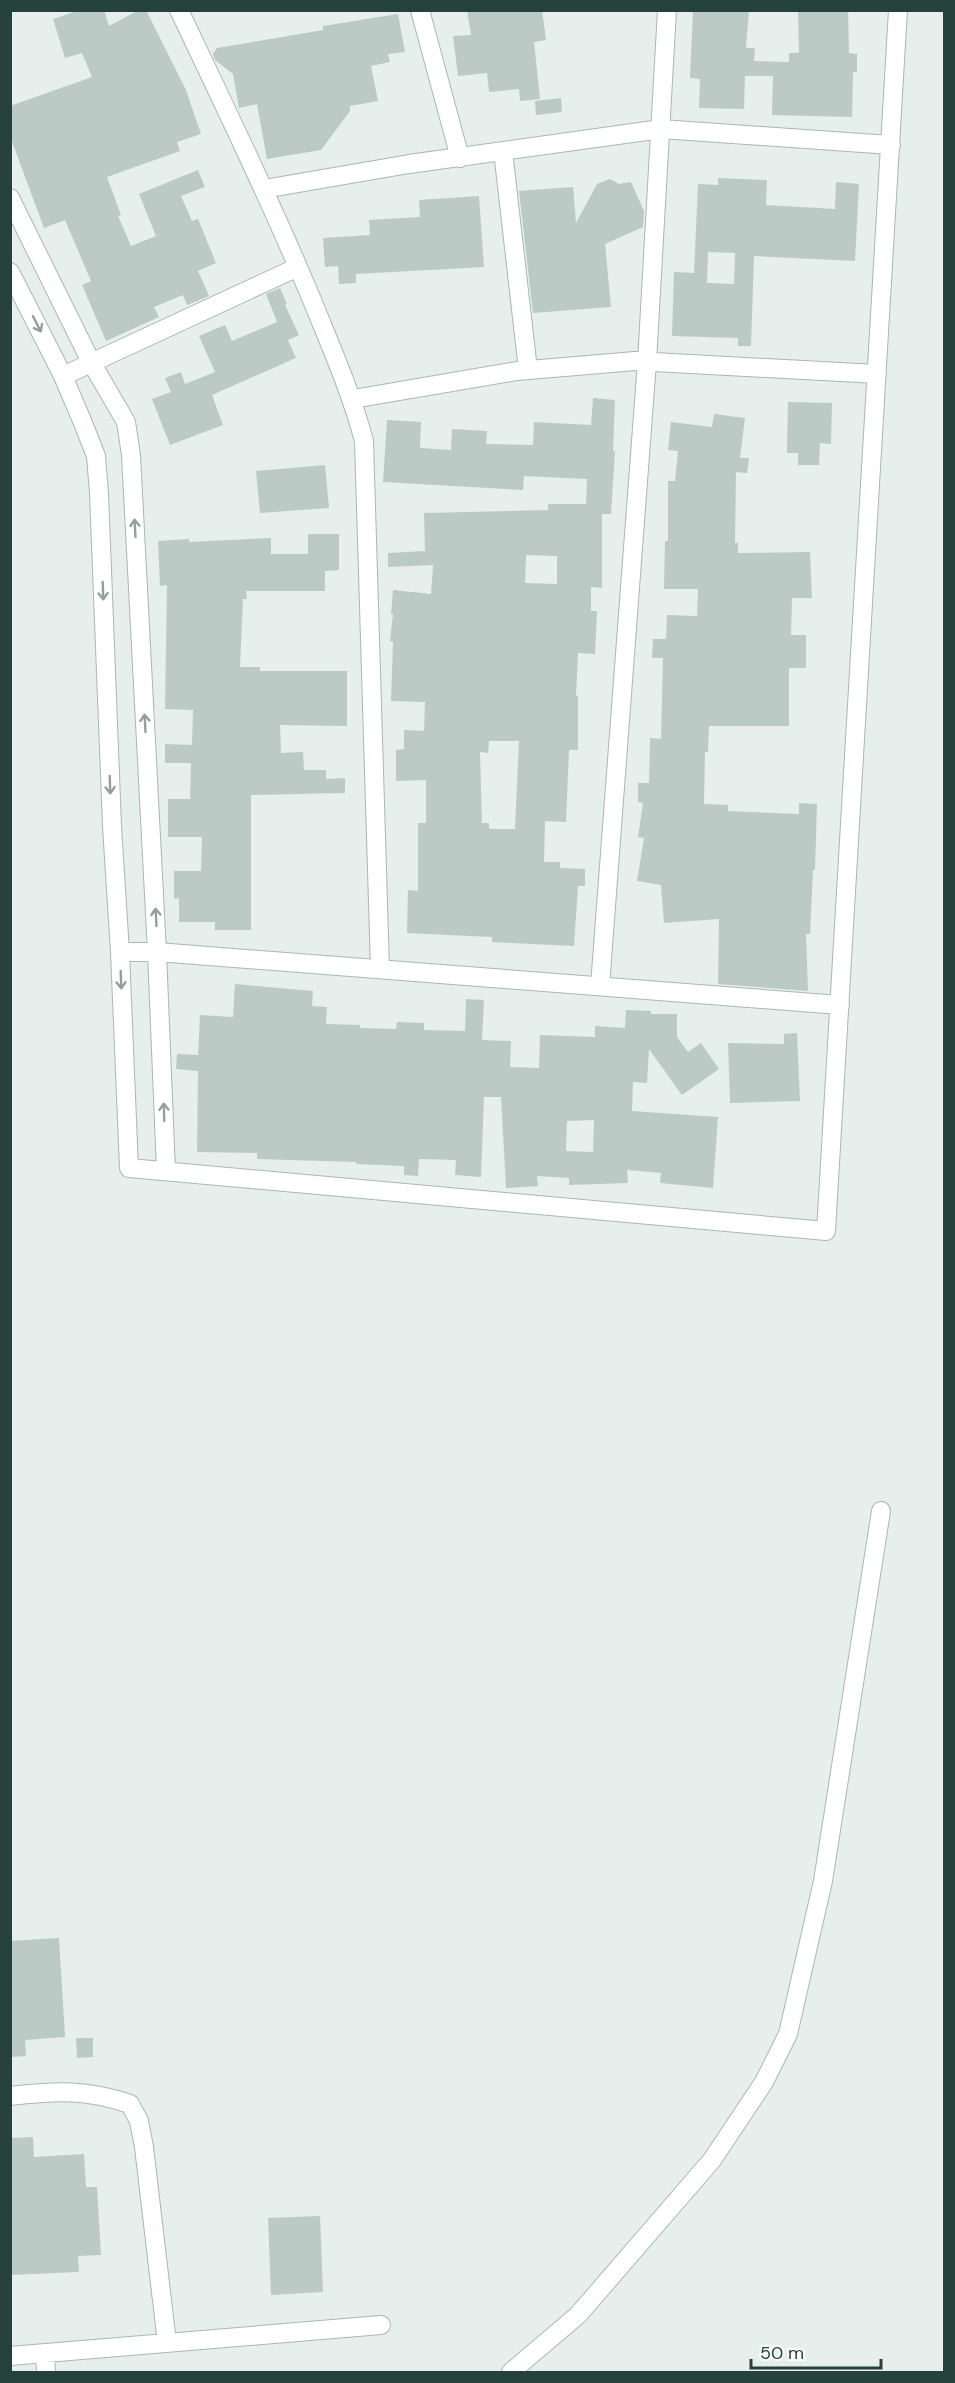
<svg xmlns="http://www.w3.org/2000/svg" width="955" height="2383" viewBox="0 0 955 2383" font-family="'DM Sans',sans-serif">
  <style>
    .building { fill: #bbcac4; fill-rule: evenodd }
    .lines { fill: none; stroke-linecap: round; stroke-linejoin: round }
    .minor-casing { stroke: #a8b8b2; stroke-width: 20 }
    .minor { stroke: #fff; stroke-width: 18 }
    .oneway { stroke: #92a09c }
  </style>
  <rect width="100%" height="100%" fill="#e6efeb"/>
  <path class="building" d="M80 10H104L109 26 139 10H146L186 90 201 134 177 142 180 151 107 177 121 215 118 216 131 246 156 236 139 194 198 170 205 187 181 196 192 221 198 219 216 263 198 271 209 296 187 305 183 295 154 307 159 317 106 341 82 285 91 281 65 220 44 228 10 136V106L92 77 82 53 65 58 53 19Z
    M467 10H542L546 40 534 42 540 99 520 101 519 89 489 92 487 73 458 76 453 36 471 35Z
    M693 10H749L746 48H755L754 61 789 62V53H799L798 10H848L849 53 857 54V72H853L852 117 772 115 773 76H745L744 109 699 108 700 79 690 78Z
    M398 14 405 52 388 54 390 62 371 66 378 101 350 106V111L321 150 267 159 257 104 239 108 233 74 215 60 213 54 217 48 323 30V26Z
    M561 98 562 112 536 115 535 101Z
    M718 178 767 180 766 205 835 209 836 182 859 184 855 261 754 256 751 346H738V338L672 336 674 272 694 273 698 184 718 185ZM708 252 735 253 734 284 707 283Z
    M610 179 619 184 631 182 644 211 643 227 605 244 611 307 533 313 519 191 573 187 576 223 597 184Z
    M479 196 484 267 356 274V283L339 284 338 266 325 267 323 238 370 235 369 220 420 217 419 200Z
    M280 288 287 304 285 305 299 335 288 340 296 358 212 395 223 425 170 445 152 399 171 392 165 378 181 372 185 384 215 372 199 336 225 325 232 341 277 322 266 294Z
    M593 398 615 400 613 451H615L611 514H602V588L591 587V611H597L595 654 578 653 576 696H578V750H569L566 822 545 821 544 862H560V868L585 869V886H578L574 946 492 942V937L407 933 408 890 418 891V823H426V780L396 781V750L404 749V730L424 731 425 702 391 701 393 642 390 641 393 614H391L393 590 431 594 433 565 388 567V553L425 551 424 513 548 510V504H586L587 479 524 476 523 490 383 482 387 420 421 422 420 448 451 450 452 429 487 431 486 444 533 445 534 422 591 425ZM526 555 557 556V584L525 583ZM489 741H519L515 829H489V823H482L480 752 488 753Z
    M788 402 832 403 831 444 820 443 819 465H798V453H787Z
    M714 414 745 418 740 458H749L747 473 736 472 735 543H738V553L810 552 812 598H792L791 635H806V668H789V726H709L708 752H705L704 804 728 805V811L799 814V803L817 804 815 870H813L810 934H806L808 991 718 984 719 919 664 923 661 885 637 881 644 838 638 837 643 803 638 802V783H649L650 738 661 739 663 658H652L653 639H666L667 615 697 616 698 589H664L665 541H668V481H675L678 451 668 450 671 422 712 427Z
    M325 465 329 508 260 513 256 471Z
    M308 534H339V570L325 571V591H246L247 599H243L240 667H260V671H347V726L280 725 281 753 303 752 304 770H326V779L345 778V793L251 795V930H215V922H179V898L174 899V871H201L202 837H168V799H190L191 763H165V744L192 745 193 710 165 709 167 585 160 586 158 541 189 539V542L271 538V554H308Z
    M235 984 313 991 312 1006 327 1007 326 1024 360 1025V1028L396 1029 397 1022 424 1023V1030L465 1031 466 999 484 1000 482 1040 511 1041 510 1067 539 1068 540 1035 595 1037V1026L625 1028 626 1010 651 1011V1014H677V1037L688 1052 701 1043 719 1069 682 1095 649 1049 647 1083 633 1082 632 1111 718 1117 713 1188 660 1183 661 1173 627 1170 628 1183 569 1185V1178L537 1176 538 1186 506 1188 501 1097H484L481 1177 455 1175 456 1160 419 1159 418 1176 404 1175V1166L356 1164V1162L257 1159V1153L197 1152 198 1071 176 1069 177 1054 198 1055 200 1015 233 1017ZM594 1120 593 1152 566 1151 567 1121Z
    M797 1033 800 1101 730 1103 728 1043 784 1044V1034Z
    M59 1938 65 2037 25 2040 26 2056 10 2057V1941Z
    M76 2038H93V2057L77 2058Z
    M33 2137 34 2157 84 2154 86 2187H97L101 2255 78 2256 79 2272 10 2275V2138Z
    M320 2216 323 2292 271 2295 268 2218Z"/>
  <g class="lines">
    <defs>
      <path id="minor" d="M179 10C225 107 271 202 312 300 331 347 351 392 364 441L380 969
        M420 10 460 158
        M503 151 528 370
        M264 189 409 164 661 129 891 145
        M10 198 91 362 126 422 131 455 157 952 166 1171
        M10 272 63 376 83 423 96 456 99 493 112 826 120 952 129 1168 826 1231 898 10
        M63 376 298 267
        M353 399 517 371 635 361 877 374
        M120 952H157L840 1005
        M600 986 647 362 667 10
        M10 2096C56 2091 86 2089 130 2104L139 2121 144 2147 167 2343
        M45 2353 46 2372
        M10 2356 381 2325
        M511 2372 578 2315 712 2160 764 2082 788 2034 823 1881 881 1511"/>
    </defs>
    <use href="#minor" class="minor-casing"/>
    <use href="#minor" class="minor"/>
  </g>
  <defs><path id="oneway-shaft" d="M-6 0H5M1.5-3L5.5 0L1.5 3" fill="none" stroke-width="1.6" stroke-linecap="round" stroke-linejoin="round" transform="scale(1.5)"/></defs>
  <g class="oneway">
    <use href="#oneway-shaft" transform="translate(37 324) rotate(63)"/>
    <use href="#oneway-shaft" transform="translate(135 528) rotate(-93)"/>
    <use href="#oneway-shaft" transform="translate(103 591) rotate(88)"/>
    <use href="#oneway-shaft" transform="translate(145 723) rotate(-93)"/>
    <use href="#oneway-shaft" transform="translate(110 785) rotate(88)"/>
    <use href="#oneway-shaft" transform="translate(156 917) rotate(-93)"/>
    <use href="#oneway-shaft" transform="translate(121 980) rotate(88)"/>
    <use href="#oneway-shaft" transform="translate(164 1112) rotate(-92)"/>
  </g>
  <rect width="955" height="2383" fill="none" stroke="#24423a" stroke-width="24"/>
  <path d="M751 2359v9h130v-9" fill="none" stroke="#24423a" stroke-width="3"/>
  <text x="760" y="2359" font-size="18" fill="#24423a" stroke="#f7fbf9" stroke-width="4.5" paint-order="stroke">50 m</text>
</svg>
